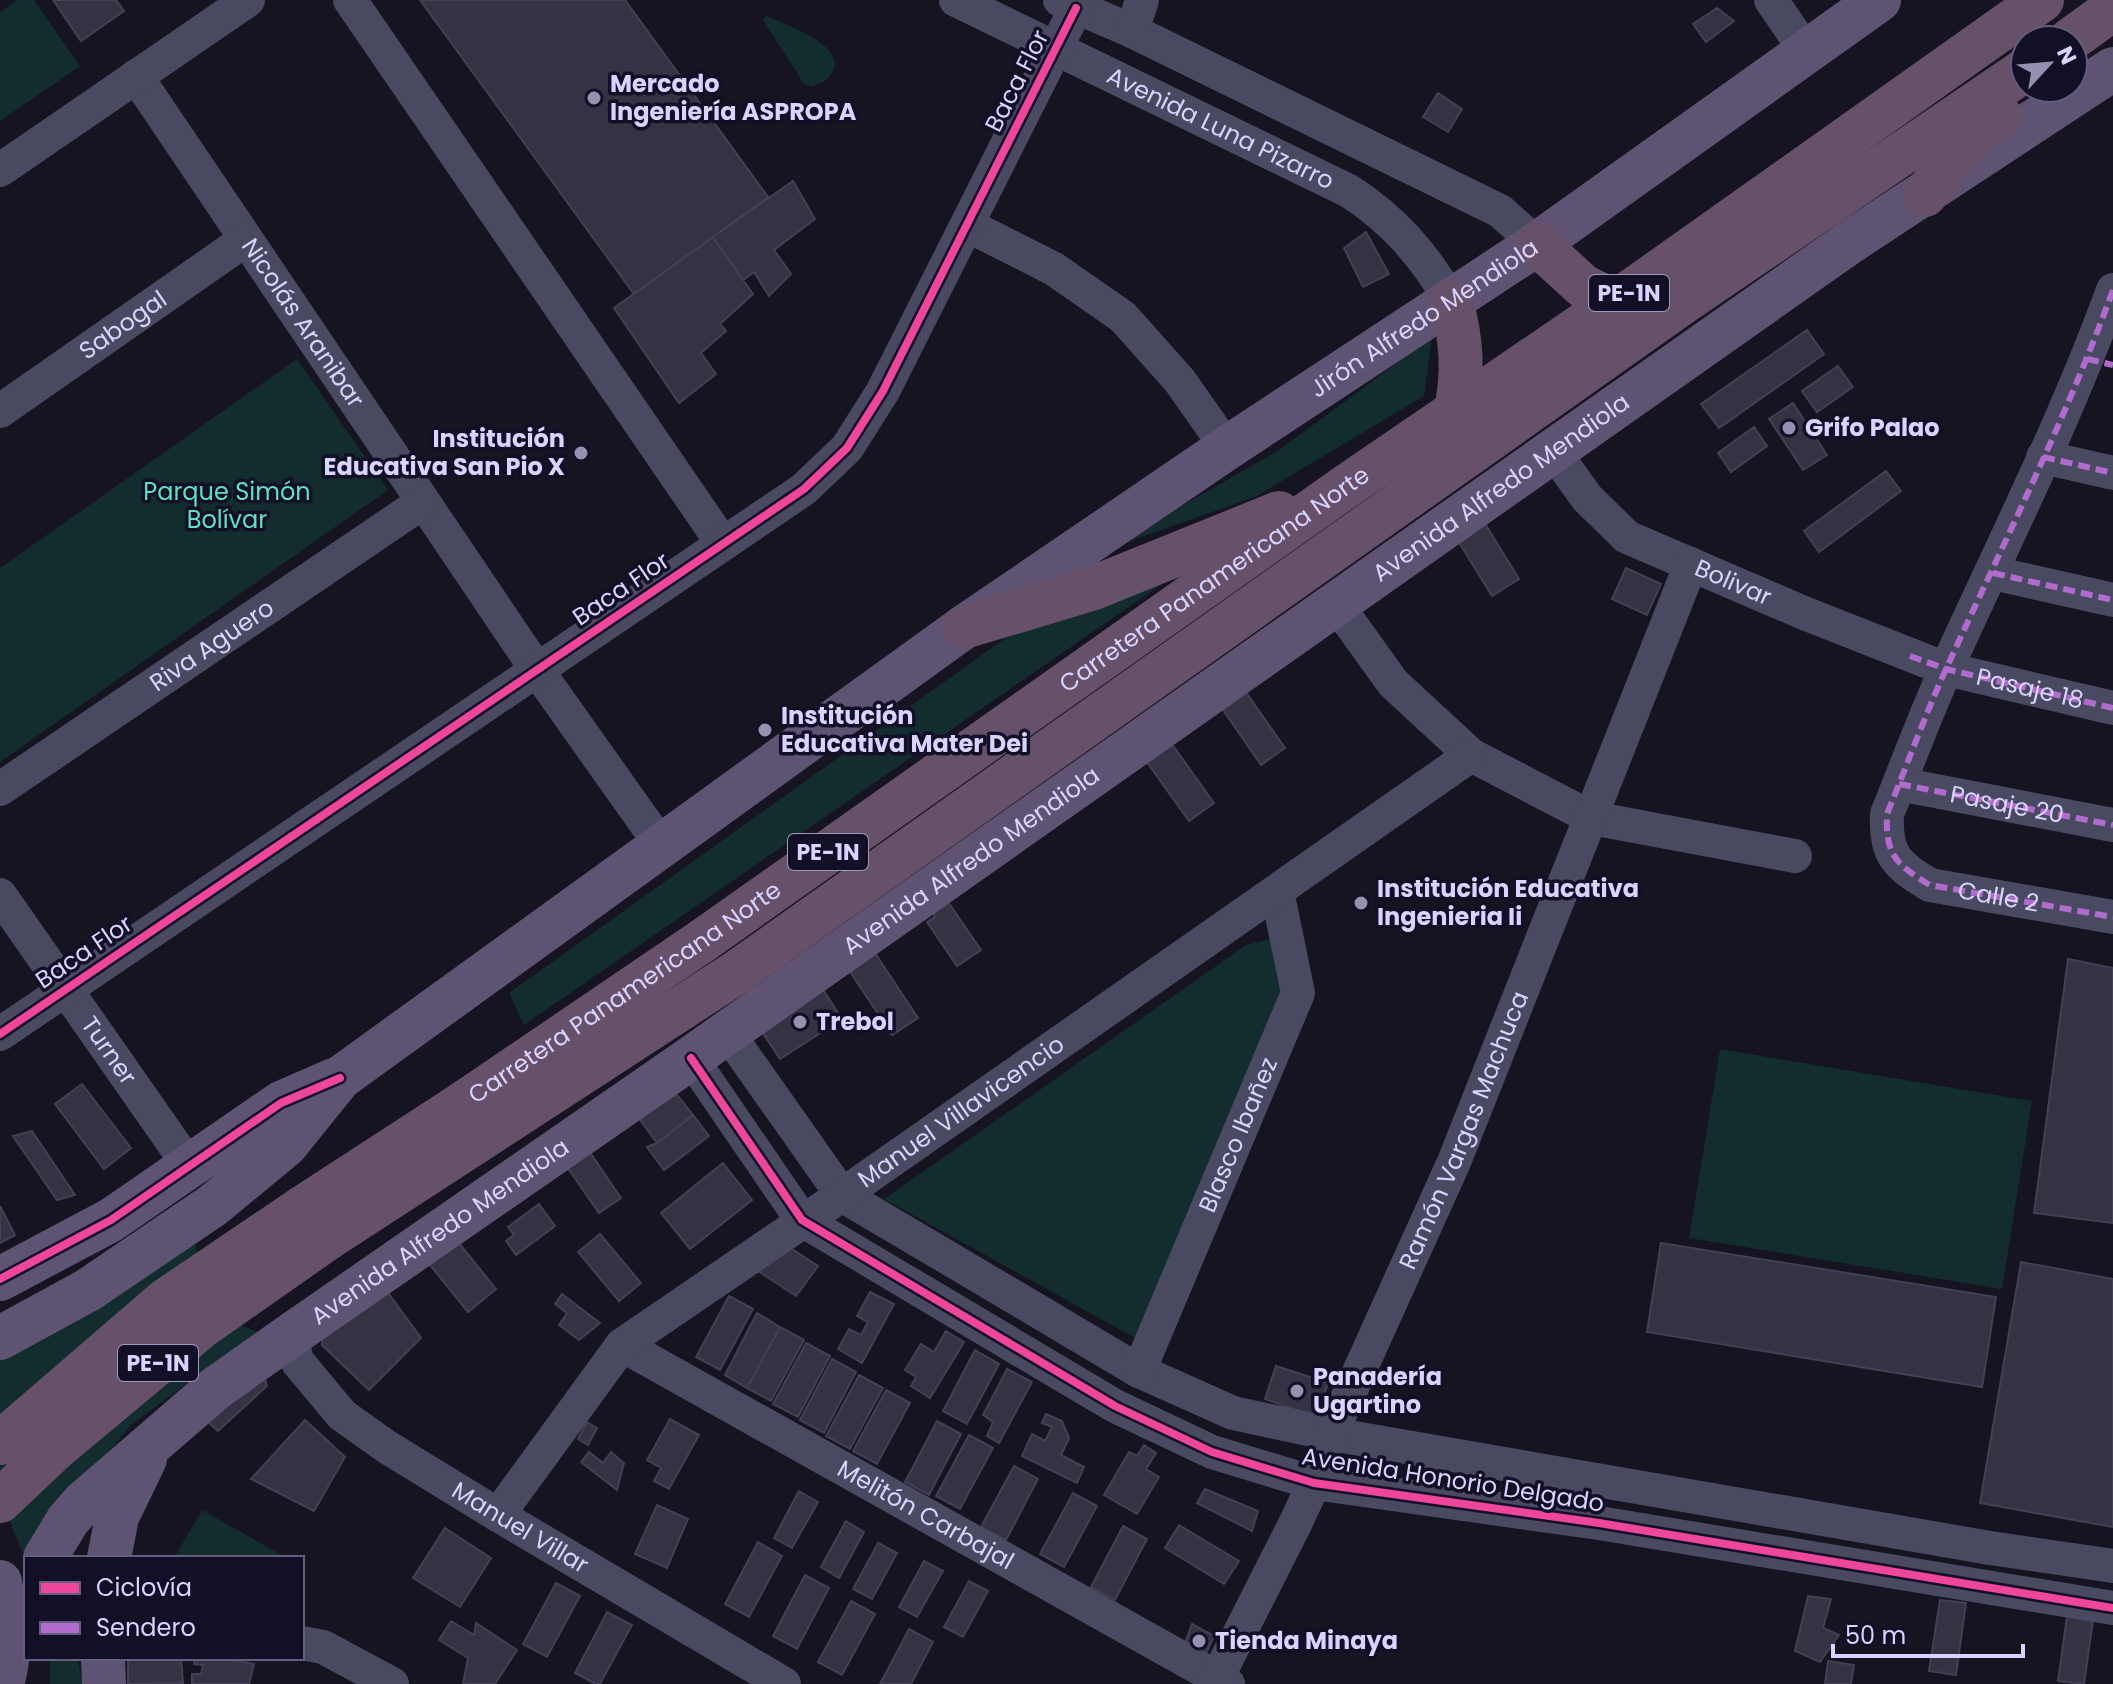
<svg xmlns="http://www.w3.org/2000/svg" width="2113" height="1684" viewBox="0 0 2113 1684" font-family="Poppins,sans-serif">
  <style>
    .green { fill: #132c2d }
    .building { fill: #343243; stroke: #433f54; stroke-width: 2 }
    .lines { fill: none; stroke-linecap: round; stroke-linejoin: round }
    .minor { stroke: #4a4962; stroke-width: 34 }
    .major { stroke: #5e5373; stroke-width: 44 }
    .highway { stroke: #67516a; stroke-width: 44 }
    .highway-bridge { stroke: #67516a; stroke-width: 44 }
    .quiet { stroke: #b06ccc; stroke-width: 6; stroke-dasharray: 12 6; stroke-linecap: butt }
    .cycleway-casing { stroke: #130f26; stroke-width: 13 }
    .cycleway { stroke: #ed469a; stroke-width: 8 }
    .poi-dot { fill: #9591b1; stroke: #130f26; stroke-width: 3 }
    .labels { text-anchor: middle; stroke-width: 7; stroke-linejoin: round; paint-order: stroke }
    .shield { fill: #130f26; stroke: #9e99be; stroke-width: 2 }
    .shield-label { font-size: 22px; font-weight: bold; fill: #d9d4ff }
    .street-label { font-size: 24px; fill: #d9d4ff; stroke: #130f26 }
    .poi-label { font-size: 24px; font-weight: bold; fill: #d9d4ff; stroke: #130f26; text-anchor: start }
    .park-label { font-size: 24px; fill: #5fe0c0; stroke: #130f26 }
  </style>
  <rect width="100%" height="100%" fill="#161421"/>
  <path class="green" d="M17 0H34L80 66 0 121V12Z
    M766 16C786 25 848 45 832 73 827 81 820 84 811 87L804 84 763 20Z
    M1432 337 1424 396 1255 497 1107 549 1279 450Z
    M297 359 388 490 0 762V568Z
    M1194 562 524 1025 509 993 1004 639Z
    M1279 937 1281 992 1137 1339 884 1199 1246 945Z
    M1720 1049 2032 1101 2002 1289 1689 1238Z
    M194 1228 197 1255 241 1325 257 1332 131 1425 24 1556 11 1524 0 1511V1350Z
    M202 1510 285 1557 284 1558H174Z
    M50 1658H78L82 1684H50Z"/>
  <path class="building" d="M53 0H116L124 11 81 41Z
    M420 0H625L768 197 634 294Z
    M1717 8 1734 21 1706 42 1693 24Z
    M1438 93 1462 109 1448 132 1423 117Z
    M793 181 815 219 774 250 791 274 769 296 754 272 743 280 713 237Z
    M1366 232 1389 274 1363 287 1344 248Z
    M713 237 753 294 720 324 726 331 701 353 716 374 679 403 614 308Z
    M1807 330 1824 354 1719 428 1701 404Z
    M1838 366 1853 387 1817 412 1802 391Z
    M1793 403 1827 455 1803 470 1769 419Z
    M1754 427 1767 446 1731 472 1718 453Z
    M1886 471 1901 491 1819 552 1804 531Z
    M1484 522 1519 579 1492 596 1457 539Z
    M1626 568 1661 584 1647 615 1612 599Z
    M1243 688 1285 748 1261 765 1219 704Z
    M1169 740 1214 803 1189 821 1144 758Z
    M944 896 981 950 957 966 927 922 935 917 928 906Z
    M873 950 918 1018 892 1035 847 967Z
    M2068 959 2113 968V1223L2034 1213Z
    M820 985 842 1019 780 1059 758 1026Z
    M82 1084 131 1148 104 1169 55 1104Z
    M670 1086 693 1115 657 1143 635 1113Z
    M693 1115 709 1136 664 1170 647 1147 657 1143Z
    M32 1131 75 1195 57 1200 13 1136Z
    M587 1148 621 1198 599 1213 565 1164Z
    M723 1163 752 1200 690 1249 661 1213Z
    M539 1204 555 1226 516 1255 506 1241 514 1235 508 1227Z
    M0 1206 15 1235 0 1243Z
    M600 1234 641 1283 619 1301 578 1252Z
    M454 1237 496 1289 468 1312 426 1260Z
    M1661 1243 1996 1297 1982 1387 1647 1332Z
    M792 1249 818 1266 796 1296 752 1267Z
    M2021 1262 2113 1279V1527L1980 1503Z
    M386 1290 421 1338 369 1390 322 1345 323 1331Z
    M870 1292 894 1304 862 1363 838 1349 849 1329 861 1335 868 1322 857 1316Z
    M562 1294 600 1323 579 1340 559 1325 567 1313 555 1304Z
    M729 1296 753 1309 720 1370 696 1357Z
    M757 1313 780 1327 747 1388 725 1375Z
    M780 1327 804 1340 771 1401 747 1388Z
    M946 1331 964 1342 930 1398 911 1386 916 1377 905 1370 921 1344 934 1352Z
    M806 1343 830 1356 798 1417 773 1404Z
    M975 1350 999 1364 967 1424 943 1411Z
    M832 1359 856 1372 824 1433 800 1420Z
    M1276 1366 1328 1383 1317 1417 1265 1399Z
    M1007 1369 1032 1382 999 1443 987 1436 993 1422 983 1415Z
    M262 1370 267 1386 218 1431 200 1415Z
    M859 1375 883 1388 850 1449 826 1436Z
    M886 1390 910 1403 877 1464 853 1451Z
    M1046 1414 1062 1421 1069 1438 1061 1455 1084 1467 1077 1483 1022 1456 1032 1434 1045 1441 1052 1427 1042 1423Z
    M670 1419 699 1435 669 1489 654 1481 661 1468 647 1460Z
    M305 1420 345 1457 314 1511 251 1479Z
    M937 1421 961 1434 929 1495 905 1482Z
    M587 1422 597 1428 588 1445 578 1439Z
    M969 1435 993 1448 960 1509 936 1496Z
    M1144 1445 1156 1453 1146 1469 1159 1477 1137 1514 1104 1495 1129 1452 1137 1456Z
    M589 1452 603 1463 611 1452 624 1463 617 1490 581 1462Z
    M1014 1466 1038 1479 1006 1540 981 1527Z
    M1205 1489 1258 1511 1252 1531 1197 1503Z
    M799 1491 818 1502 792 1548 774 1538Z
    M1073 1493 1097 1506 1064 1567 1040 1554Z
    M657 1505 688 1519 667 1568 635 1554Z
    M846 1521 864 1532 839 1578 821 1567Z
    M1179 1525 1239 1561 1224 1584 1165 1548Z
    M1123 1526 1147 1539 1115 1600 1091 1587Z
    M445 1528 491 1558 460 1607 413 1578Z
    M758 1542 782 1556 749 1617 725 1604Z
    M878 1543 897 1553 872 1599 853 1589Z
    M924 1561 943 1571 917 1617 899 1607Z
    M805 1575 829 1588 797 1649 773 1636Z
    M969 1581 988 1591 963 1637 944 1627Z
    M556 1583 580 1596 547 1657 523 1644Z
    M1808 1596 1831 1599 1823 1628 1839 1635 1820 1662 1795 1651Z
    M1940 1600 1966 1603 1956 1675 1929 1671Z
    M851 1601 875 1614 842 1675 818 1662Z
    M2068 1609 2094 1613 2084 1684 2058 1681Z
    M607 1612 632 1625 600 1684H596L575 1673Z
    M451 1621 474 1635 476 1623 517 1650 495 1684H463L468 1658 439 1640Z
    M1192 1624 1214 1636 1205 1656 1184 1646Z
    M909 1629 933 1642 911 1684H880Z
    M128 1658H181L183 1683 128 1684Z
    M195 1658H223L254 1664 249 1684H192V1674H201L203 1665 194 1664Z
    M1828 1661 1854 1665 1851 1684H1825Z"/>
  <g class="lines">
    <g class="minor">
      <path d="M350 0 723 544"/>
      <path id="s1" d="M956 0 1349 191C1394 220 1424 255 1451 301"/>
      <path d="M1060 0 1132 31 1500 211 1537 244"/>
      <path d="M1771 0 1806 51"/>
      <path d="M1132 31 1142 0"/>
      <path id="s2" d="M136 76 537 670 661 845"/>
      <path d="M0 170 248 0"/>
      <path d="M967 225 1054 269 1123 317 1180 381 1227 448"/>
      <path d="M2113 290C2066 419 2004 542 1947 667 1925 715 1907 765 1887 814 1885 854 1896 865 1930 885L2113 917"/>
      <path id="s3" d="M0 411 245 240"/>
      <path id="s4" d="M1554 452 1587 498 1627 537 1804 613 1946 669 2113 708"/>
      <path d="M2043 457 2113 473"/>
      <path d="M1993 573 2113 600"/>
      <path d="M1337 605 1393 683 1471 755 1592 818 1795 856"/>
      <path d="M1899 784 2113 825"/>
      <path id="s5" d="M0 789 423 502"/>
      <path id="s6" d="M0 895 190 1167"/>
      <path d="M727 1032 842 1195 1139 1371 1233 1413 1331 1434 1990 1548 2113 1566"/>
      <path d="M0 1034 804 489 847 448 883 391 1076 8"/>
      <path d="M691 1058 802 1220 1115 1406 1212 1452 1314 1483 1599 1523 2113 1608"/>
      <path id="s7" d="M291 1335 297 1361 342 1415 387 1447 498 1515 784 1684"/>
      <path id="s8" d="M622 1345 1228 1684"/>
      <path id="s9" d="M1139 1371 1298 993 1277 891"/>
      <path id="s10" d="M498 1515 622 1345 842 1195 1471 755"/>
      <path d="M302 1643 323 1647 392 1684"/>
      <path id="s11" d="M1214 1684 1296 1522 1314 1483 1331 1434 1454 1162 1691 564"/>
    </g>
    <g class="major">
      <path d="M0 1279 111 1220 281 1103 334 1080"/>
      <path id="s12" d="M0 1338 88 1290 212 1206 286 1145 340 1078 964 627 1227 448 1537 244 1879 0"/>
      <path id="s13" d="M45 1558 68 1520 83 1503 216 1388 291 1335 691 1058 1850 242 2113 69"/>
      <path d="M109 1558 117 1517 145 1459"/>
      <path d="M0 1582C7 1618 13 1648 2 1684"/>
      <path d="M103 1658 104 1684"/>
    </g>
    <g class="highway">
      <path d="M2070 40 2113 9"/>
      <path d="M1925 195 1964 143 2000 116"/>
      <path d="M1537 244 1583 286 1616 302"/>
      <path d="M1451 301C1462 340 1464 375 1455 414"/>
      <path d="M964 627 1091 589 1279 513"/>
      <path id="s14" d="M302 1208 459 1106 702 941 1348 485 1616 302 2042 0"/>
      <path d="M328 1238 737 972 1682 303 2025 70"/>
    </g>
    <path class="highway-bridge" d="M0 1443 166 1300 302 1208
      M0 1501 56 1448 201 1327 328 1238"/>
    <g class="quiet">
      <path id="s15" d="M2113 290C2066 419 2004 542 1947 667 1925 715 1907 765 1887 814 1885 854 1896 865 1930 885L2113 917"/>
      <path d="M2087 359 2113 365"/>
      <path d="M2043 457 2113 473"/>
      <path d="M1993 573 2113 600"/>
      <path d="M1910 656 1946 669 2113 708"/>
      <path id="s16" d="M1899 784 2113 825"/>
    </g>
    <defs>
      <path id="cycleway" d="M0 1034 804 489 847 448 883 391 1076 8
        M691 1058 802 1220 1115 1406 1212 1452 1314 1483 1599 1523 2113 1608
        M0 1279 111 1220 281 1103 340 1078"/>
    </defs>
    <use href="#cycleway" class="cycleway-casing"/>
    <use href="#cycleway" class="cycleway"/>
  </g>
  <g class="poi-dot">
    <circle cx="594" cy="98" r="8"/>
    <circle cx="1789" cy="428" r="8"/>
    <circle cx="581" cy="453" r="8"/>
    <circle cx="765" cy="730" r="8"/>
    <circle cx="1361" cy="903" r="8"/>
    <circle cx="800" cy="1022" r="8"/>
    <circle cx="1297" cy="1391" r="8"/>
    <circle cx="1199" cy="1641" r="8"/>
  </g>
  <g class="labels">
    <g class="shield">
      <rect x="1589" y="275" width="80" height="36" rx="6"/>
      <rect x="788" y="834" width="80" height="36" rx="6"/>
      <rect x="118" y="1345" width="80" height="36" rx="6"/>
    </g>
    <g class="shield-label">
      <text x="1629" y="301">PE-1N</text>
      <text x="828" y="860">PE-1N</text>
      <text x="158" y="1371">PE-1N</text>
    </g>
    <g class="street-label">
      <text transform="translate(1017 81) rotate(-63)" y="8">Baca Flor</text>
      <text dy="8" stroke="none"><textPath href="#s1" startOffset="294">Avenida Luna Pizarro</textPath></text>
      <text dy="8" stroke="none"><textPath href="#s12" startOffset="1756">Jirón Alfredo Mendiola</textPath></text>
      <text dy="8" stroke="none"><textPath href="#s2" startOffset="298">Nicolás Aranibar</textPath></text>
      <text dy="8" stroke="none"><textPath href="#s3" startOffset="150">Sabogal</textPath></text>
      <text dy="8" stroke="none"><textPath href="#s13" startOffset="1812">Avenida Alfredo Mendiola</textPath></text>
      <text dy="8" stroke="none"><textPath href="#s14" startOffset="1108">Carretera Panamericana Norte</textPath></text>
      <text dy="8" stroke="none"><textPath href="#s4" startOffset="228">Bolivar</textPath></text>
      <text transform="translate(621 589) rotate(-34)" y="8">Baca Flor</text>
      <text dy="8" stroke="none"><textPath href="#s5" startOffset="256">Riva Aguero</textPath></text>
      <text dy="8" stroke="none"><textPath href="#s4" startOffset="544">Pasaje 18</textPath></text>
      <text dy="8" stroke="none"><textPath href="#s16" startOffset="110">Pasaje 20</textPath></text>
      <text dy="8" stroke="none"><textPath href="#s13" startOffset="1164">Avenida Alfredo Mendiola</textPath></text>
      <text dy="8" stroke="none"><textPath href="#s15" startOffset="730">Calle 2</textPath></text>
      <text transform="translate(84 952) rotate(-34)" y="8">Baca Flor</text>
      <text dy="8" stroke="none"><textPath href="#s14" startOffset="388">Carretera Panamericana Norte</textPath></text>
      <text dy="8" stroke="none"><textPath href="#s6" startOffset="190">Turner</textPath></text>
      <text dy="8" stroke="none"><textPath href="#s10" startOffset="622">Manuel Villavicencio</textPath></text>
      <text dy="8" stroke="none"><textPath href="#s11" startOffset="608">Ramón Vargas Machuca</textPath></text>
      <text dy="8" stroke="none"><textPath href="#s9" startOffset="256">Blasco Ibañez</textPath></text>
      <text dy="8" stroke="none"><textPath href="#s13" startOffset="516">Avenida Alfredo Mendiola</textPath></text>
      <text transform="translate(1453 1480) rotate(9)" y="8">Avenida Honorio Delgado</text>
      <text dy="8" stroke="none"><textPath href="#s8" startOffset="348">Melitón Carbajal</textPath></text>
      <text dy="8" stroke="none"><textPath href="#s7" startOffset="308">Manuel Villar</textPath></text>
    </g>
    <g class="poi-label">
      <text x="610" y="92">Mercado<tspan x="610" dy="28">Ingeniería ASPROPA</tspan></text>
      <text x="1805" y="436">Grifo Palao</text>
      <text x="565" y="447" text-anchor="end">Institución<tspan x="565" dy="28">Educativa San Pio X</tspan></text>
      <text x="781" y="724">Institución<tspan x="781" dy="28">Educativa Mater Dei</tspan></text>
      <text x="1377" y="897">Institución Educativa<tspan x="1377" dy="28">Ingenieria Ii</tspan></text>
      <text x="816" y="1030">Trebol</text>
      <text x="1313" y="1385">Panadería<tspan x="1313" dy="28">Ugartino</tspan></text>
      <text x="1215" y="1649">Tienda Minaya</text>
    </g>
    <g class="park-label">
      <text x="227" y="500">Parque Simón<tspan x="227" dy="28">Bolívar</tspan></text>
    </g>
  </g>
  <rect x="24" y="1556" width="280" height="104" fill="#130f26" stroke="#625e7d" stroke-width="2"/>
  <rect x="40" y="1582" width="40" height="12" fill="#ed469a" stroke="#625e7d" stroke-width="2"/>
  <text x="96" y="1596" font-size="24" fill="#d9d4ff">Ciclovía</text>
  <rect x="40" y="1622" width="40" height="12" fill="#b06ccc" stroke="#625e7d" stroke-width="2"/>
  <text x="96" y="1636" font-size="24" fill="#d9d4ff">Sendero</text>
  <g transform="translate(2049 64) rotate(64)"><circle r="38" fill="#130f26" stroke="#625e7d" stroke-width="2"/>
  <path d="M0-6L14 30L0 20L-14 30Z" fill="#9591b1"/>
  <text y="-12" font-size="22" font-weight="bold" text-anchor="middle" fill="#d9d4ff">N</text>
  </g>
  <path d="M1833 1644v12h190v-12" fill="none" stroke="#d9d4ff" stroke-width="4"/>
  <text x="1845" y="1644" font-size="24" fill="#d9d4ff" stroke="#130f26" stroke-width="6" paint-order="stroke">50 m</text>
</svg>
